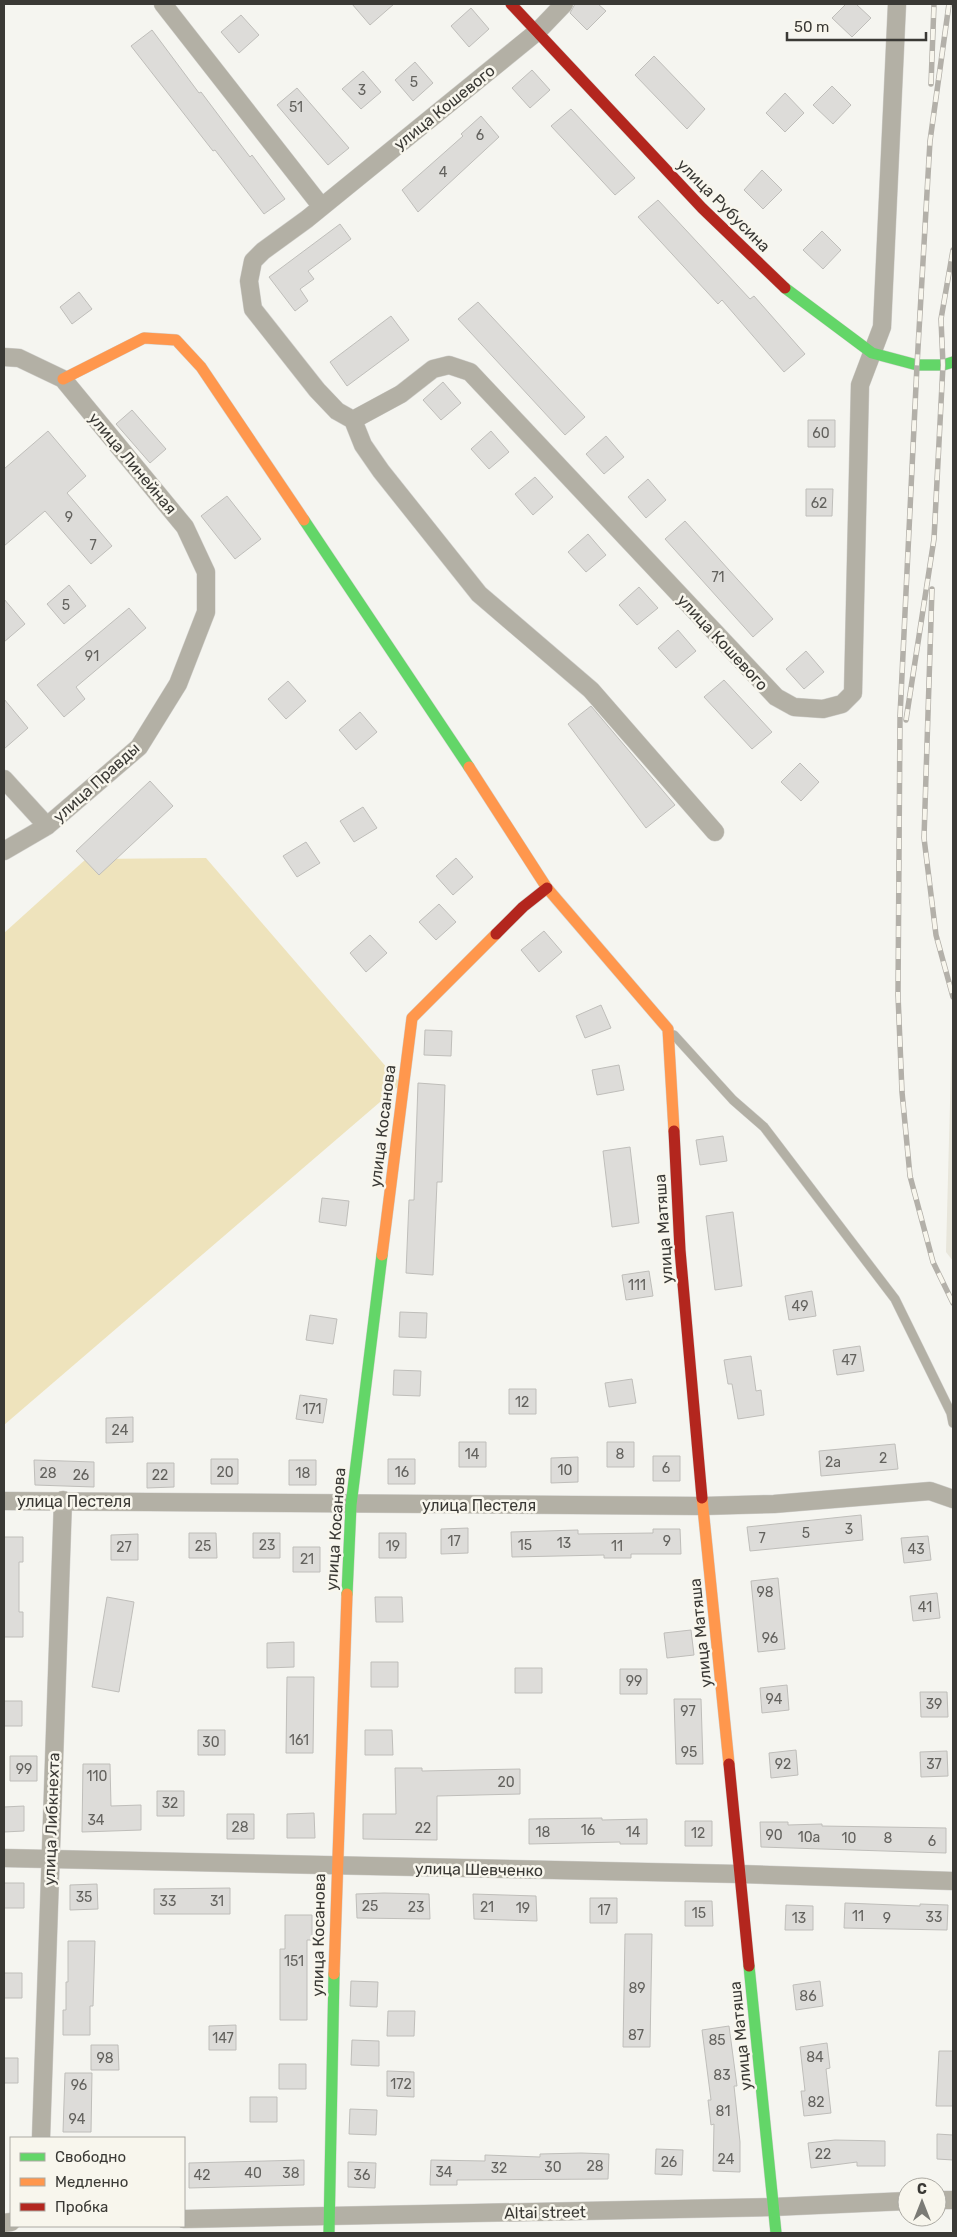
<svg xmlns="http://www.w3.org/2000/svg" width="957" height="2237" viewBox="0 0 957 2237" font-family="Rubik,sans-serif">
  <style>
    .built { fill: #e8e6db }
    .green { fill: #eee3bc }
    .building { fill: #dddcd9; stroke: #bfbeba }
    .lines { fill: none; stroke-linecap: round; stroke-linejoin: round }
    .lane-casing { stroke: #d3d2cf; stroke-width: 10 }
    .street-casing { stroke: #d3d2cf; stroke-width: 19 }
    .fast-casing { stroke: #d3d2cf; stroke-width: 12 }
    .slow-casing { stroke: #d3d2cf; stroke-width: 12 }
    .jam-casing { stroke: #d3d2cf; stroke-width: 12 }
    .lane { stroke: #b3b0a5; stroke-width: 9 }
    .street { stroke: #b3b0a5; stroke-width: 18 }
    .fast { stroke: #63d668; stroke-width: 11 }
    .slow { stroke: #ff974d; stroke-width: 11 }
    .jam { stroke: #b3261e; stroke-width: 11 }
    .rail-casing { stroke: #b3b0a9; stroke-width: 5.5 }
    .rail { stroke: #f8f6ed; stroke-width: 4; stroke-dasharray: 11; stroke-linecap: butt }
    .labels { text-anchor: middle; stroke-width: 5; stroke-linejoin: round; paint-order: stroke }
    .number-label { font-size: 14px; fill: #63625e }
    .street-label { font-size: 16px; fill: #3a3935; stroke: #f8f6ed }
  </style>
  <rect width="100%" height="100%" fill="#f5f5f0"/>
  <path class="built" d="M953 990V1261L946 1252Z"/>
  <path class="green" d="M206 858 401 1084 4 1425V933L86 859Z"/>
  <path class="building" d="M352 4H394L370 25Z
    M575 4H598L606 11 587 30 570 13Z
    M846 4H856L871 18 852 37 832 18Z
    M471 8 489 29 469 47 451 26Z
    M241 15 259 35 239 53 221 32Z
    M152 30 199 93 201 92 250 157 252 155 285 199 264 214 215 150 213 151 131 46Z
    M654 56 705 109 687 129 635 75Z
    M415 62 433 83 413 101 395 80Z
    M532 70 550 90 530 108 512 88Z
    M363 71 381 92 361 109 342 89Z
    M832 86 851 105 833 124 813 105Z
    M297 88 349 148 328 165 277 105Z
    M785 93 804 113 785 132 766 113Z
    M571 109 635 178 615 195 551 126Z
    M481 116 499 137 418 212 402 190 463 136 461 134Z
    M762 170 782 190 763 209 744 190Z
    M658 200 750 299 754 296 805 354 784 372 722 300 718 304 638 217Z
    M340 224 351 239 308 271 314 279 300 289 308 301 295 311 269 277Z
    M822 231 841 250 823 269 803 250Z
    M79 292 92 309 72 324 60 307Z
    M478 302 585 417 565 435 458 319Z
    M391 316 409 340 347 386 330 362Z
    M443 382 461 403 441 420 423 400Z
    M132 410 166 449 150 463 116 424Z
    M808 420H835V447H808Z
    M48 431 86 476 67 493 112 546 91 564 45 511 4 546V469Z
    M491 431 509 452 489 469 471 449Z
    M606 436 624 457 604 474 586 454Z
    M535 477 553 497 533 515 515 494Z
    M648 479 666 500 646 518 628 497Z
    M806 489H833L832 516H806Z
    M227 496 261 539 235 559 201 516Z
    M685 521 773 619 753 637 665 539Z
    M588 534 606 555 586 572 568 552Z
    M69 585 86 606 64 624 47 604Z
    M639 587 658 608 637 625 619 605Z
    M4 599 25 624 4 642Z
    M129 608 146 628 76 687 85 699 64 717 37 685Z
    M678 630 696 651 676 668 658 648Z
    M806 651 824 672 804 689 786 669Z
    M724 680 772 732 752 749 704 697Z
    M288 681 306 701 286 719 268 699Z
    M4 699 28 728 4 749Z
    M591 706 675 805 646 828 568 724Z
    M360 712 377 732 356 750 339 730Z
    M800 763 819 782 801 801 781 782Z
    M150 781 173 806 99 875 76 851Z
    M363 807 377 828 354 842 340 821Z
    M306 842 320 863 297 877 283 856Z
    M456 858 473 877 453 895 436 876Z
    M439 904 456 922 436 940 419 922Z
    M544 931 562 952 539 972 521 950Z
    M370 935 387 953 366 972 350 953Z
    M601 1005 611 1028 585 1038 576 1016Z
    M425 1030 452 1031 451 1056 424 1055Z
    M619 1065 624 1090 597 1095 592 1070Z
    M418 1083 445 1085 442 1182H437L433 1275 406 1273 409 1200H414Z
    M723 1136 727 1161 700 1165 696 1140Z
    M630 1147 639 1223 612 1227 603 1151Z
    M322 1198 349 1201 346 1226 319 1222Z
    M733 1212 742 1286 715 1290 706 1216Z
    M649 1271 653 1296 626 1300 622 1275Z
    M812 1291 816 1316 789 1320 785 1296Z
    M400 1312 427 1313 426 1338 399 1337Z
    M310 1315 337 1319 333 1344 306 1340Z
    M860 1346 864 1371 837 1375 833 1350Z
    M751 1356 756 1391 761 1390 764 1415 738 1419 732 1384H728L724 1360Z
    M394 1370 421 1371 420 1396 393 1395Z
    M632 1379 636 1403 609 1407 605 1383Z
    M509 1389H536V1414H509Z
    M300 1395 327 1399 323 1423 296 1419Z
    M133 1417V1442L106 1443V1418Z
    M459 1442H486V1467H459Z
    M607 1442H634V1467H607Z
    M895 1444 898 1469 821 1476 819 1451Z
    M653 1456H680V1481H653Z
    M578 1457V1482L551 1483V1458Z
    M211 1459H238V1484H211Z
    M388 1459H415V1484H388Z
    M34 1460 94 1462V1487L35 1485Z
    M289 1460H316V1485H289Z
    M147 1463H174V1487L147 1488Z
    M861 1515 863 1540 750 1551 747 1527Z
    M468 1528V1553L441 1554V1529Z
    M653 1529H680L681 1554H631V1558H604V1555L512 1557 511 1532 578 1530V1534L653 1533Z
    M189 1533H216L217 1558H189Z
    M253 1533H280V1558H253Z
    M379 1533H406V1558H379Z
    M138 1534V1560H111V1535Z
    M928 1536 931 1560 904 1563 901 1538Z
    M4 1537H23V1562H19V1612H23V1637H4Z
    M293 1547H320V1572H293Z
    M778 1578 785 1649 758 1652 751 1581Z
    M937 1593 940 1618 913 1621 910 1596Z
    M107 1597 134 1602 119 1692 92 1687Z
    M375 1597H402L403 1622H376Z
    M691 1630 694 1655 667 1658 664 1633Z
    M294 1642V1667L267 1668V1643Z
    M371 1662H398V1687H371Z
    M515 1668H542V1693H515Z
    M620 1669H647V1694H620Z
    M287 1677H314L313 1753H286Z
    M787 1685 789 1710 762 1713 760 1688Z
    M920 1692H947L948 1717H921Z
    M674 1699H701L703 1764H676Z
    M4 1701H22V1726H4Z
    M198 1730H225V1755H198Z
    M365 1730H392L393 1755H365Z
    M796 1750 798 1775 771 1778 769 1753Z
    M947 1751 948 1776 921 1777 920 1752Z
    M10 1756H37V1781H10Z
    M83 1764H110L111 1806 141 1805V1830L82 1832Z
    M395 1768H422V1771L520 1769V1794L437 1796V1840L363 1839V1814H396Z
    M157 1791H184V1816H157Z
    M24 1806V1831L4 1832V1807Z
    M314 1813 315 1838H287V1814Z
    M227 1814H254V1839H227Z
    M602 1818V1820L647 1819V1844H620V1842L529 1844V1819Z
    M685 1821H712V1846H685Z
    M760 1822H788V1825L822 1824V1826L946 1828V1853L761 1847Z
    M4 1883H24V1908H4Z
    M97 1884 98 1909 70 1910V1885Z
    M230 1888V1914H154V1889Z
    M384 1893 429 1894 430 1919 357 1918 356 1894Z
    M473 1894 536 1896 537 1921 474 1919Z
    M590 1898H617V1923H590Z
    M685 1901H712L713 1926H685Z
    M845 1903 920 1906V1904L948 1905 947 1930 844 1928Z
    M786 1905 813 1906V1930H785Z
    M285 1915H312V1940H307V2020H280V1949H285Z
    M625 1934H652L650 2047H623Z
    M68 1941H95L93 2006H90V2035H63V2010H66V1982H68Z
    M4 1973H22V1998H4Z
    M351 1981 378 1982 377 2007 350 2006Z
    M820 1981 823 2006 796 2010 793 1985Z
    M388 2011H415L414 2036H387Z
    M236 2025V2050H209V2026Z
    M729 2026 737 2086H734L740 2142V2172L713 2171 714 2124 711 2125 708 2100H711L702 2030Z
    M352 2040 379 2041V2066L351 2065Z
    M827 2043 830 2068 826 2069 831 2113 804 2116 801 2091H805L800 2047Z
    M91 2045H118L119 2070H91Z
    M939 2051H953V2106H936Z
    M4 2058H18V2083H4Z
    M279 2064H306V2089H279Z
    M387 2071 414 2072V2097L387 2096Z
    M65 2073H92L91 2132H63Z
    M250 2097H277V2122H250Z
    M350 2109 377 2110 376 2135 349 2134Z
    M937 2134 953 2135V2160L937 2159Z
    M835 2140 885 2141V2166H857V2162L811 2168 808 2143Z
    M656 2149 683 2150 682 2175 655 2174Z
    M581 2153 609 2154 608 2179 457 2180V2185H430L431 2160 485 2161V2155L540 2157V2154Z
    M304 2160V2185L189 2188V2163Z
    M348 2162 376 2163 375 2188 348 2187Z"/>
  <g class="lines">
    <defs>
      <path id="lane" d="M674 1035 733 1100 764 1127 895 1299 951 1413 953 1423"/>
      <path id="street" d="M163 4 321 206
        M564 4 538 31 307 219 263 251 253 261 249 281 253 309 317 390 337 411 353 420 363 445 381 471 479 594 591 690 715 832
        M4 357 19 358 63 379 185 527 206 572V612L178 684 139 747 47 826 4 851
        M353 420 401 394 433 369 449 365 470 372 776 697 794 707 823 709 842 704 853 693 860 385 882 327 897 4
        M4 779 47 826
        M4 1501 703 1506 774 1504 930 1491 953 1499
        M4 1858 740 1874 953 1881
        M41 2138 63 1500
        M937 2200H953
        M184 2219 773 2207 907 2201
        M4 2223 11 2222"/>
      <path id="fast" d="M785 288 872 353 917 365H943L953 362
        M304 520 469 767
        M347 1594 351 1505 382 1255
        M749 1966 776 2233
        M329 2233 334 1974"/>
      <path id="slow" d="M63 379 144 338 176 340 201 367 304 520
        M469 767 547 888 668 1029 674 1131
        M382 1255 412 1018 496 934
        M702 1498 729 1764
        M334 1974 347 1594"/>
      <path id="jam" d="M511 4 702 208 785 288
        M496 934 523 907 547 888
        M674 1131 680 1250 702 1498
        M729 1764 749 1966"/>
    </defs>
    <use href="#lane" class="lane-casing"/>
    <use href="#street" class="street-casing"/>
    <use href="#fast" class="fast-casing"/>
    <use href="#slow" class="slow-casing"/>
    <use href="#jam" class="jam-casing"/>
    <use href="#lane" class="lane"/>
    <use href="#street" class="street"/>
    <use href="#fast" class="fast"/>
    <use href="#slow" class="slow"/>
    <use href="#jam" class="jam"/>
    <defs>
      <path id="rail" d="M949 4 930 141 917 365 900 716 898 995 902 1092 910 1176 933 1262 953 1303
        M931 84 934 4
        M932 589 924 838 936 935 953 997
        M906 720 934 539 943 365 941 319 953 250"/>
    </defs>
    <use href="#rail" class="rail-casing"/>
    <use href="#rail" class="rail"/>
  </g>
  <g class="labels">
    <g class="number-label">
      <text x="414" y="87">5</text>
      <text x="362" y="95">3</text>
      <text x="296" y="112">51</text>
      <text x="480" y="140">6</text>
      <text x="443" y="177">4</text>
      <text x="821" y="438">60</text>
      <text x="819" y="508">62</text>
      <text x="69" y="522">9</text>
      <text x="93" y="550">7</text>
      <text x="718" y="582">71</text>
      <text x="66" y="610">5</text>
      <text x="92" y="661">91</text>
      <text x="637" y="1290">111</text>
      <text x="800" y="1311">49</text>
      <text x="849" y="1365">47</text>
      <text x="522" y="1407">12</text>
      <text x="312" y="1414">171</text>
      <text x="120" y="1435">24</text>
      <text x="472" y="1459">14</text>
      <text x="620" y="1459">8</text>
      <text x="883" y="1463">2</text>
      <text x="833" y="1467">2а</text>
      <text x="666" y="1473">6</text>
      <text x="565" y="1475">10</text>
      <text x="225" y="1477">20</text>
      <text x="402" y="1477">16</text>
      <text x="48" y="1478">28</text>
      <text x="303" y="1478">18</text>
      <text x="81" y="1480">26</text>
      <text x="160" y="1480">22</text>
      <text x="849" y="1534">3</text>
      <text x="806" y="1538">5</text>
      <text x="762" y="1543">7</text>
      <text x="454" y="1546">17</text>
      <text x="667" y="1546">9</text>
      <text x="564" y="1548">13</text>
      <text x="267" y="1550">23</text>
      <text x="525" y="1550">15</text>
      <text x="203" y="1551">25</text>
      <text x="393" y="1551">19</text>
      <text x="617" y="1551">11</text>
      <text x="124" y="1552">27</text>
      <text x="916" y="1554">43</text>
      <text x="307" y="1564">21</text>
      <text x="765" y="1597">98</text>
      <text x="925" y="1612">41</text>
      <text x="770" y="1643">96</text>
      <text x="634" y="1686">99</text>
      <text x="774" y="1704">94</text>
      <text x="934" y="1709">39</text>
      <text x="688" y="1716">97</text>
      <text x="299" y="1745">161</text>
      <text x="211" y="1747">30</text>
      <text x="689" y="1757">95</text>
      <text x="783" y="1769">92</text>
      <text x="934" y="1769">37</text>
      <text x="24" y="1774">99</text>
      <text x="97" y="1781">110</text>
      <text x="506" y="1787">20</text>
      <text x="170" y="1808">32</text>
      <text x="96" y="1825">34</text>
      <text x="240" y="1832">28</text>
      <text x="423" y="1833">22</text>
      <text x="588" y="1835">16</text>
      <text x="543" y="1837">18</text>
      <text x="633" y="1837">14</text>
      <text x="698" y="1838">12</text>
      <text x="774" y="1840">90</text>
      <text x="809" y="1842">10а</text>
      <text x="849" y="1843">10</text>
      <text x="888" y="1843">8</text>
      <text x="932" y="1846">6</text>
      <text x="84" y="1902">35</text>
      <text x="168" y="1906">33</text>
      <text x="217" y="1906">31</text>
      <text x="370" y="1911">25</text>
      <text x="416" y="1912">23</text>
      <text x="487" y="1912">21</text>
      <text x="523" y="1913">19</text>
      <text x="604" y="1915">17</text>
      <text x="699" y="1918">15</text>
      <text x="858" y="1921">11</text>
      <text x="934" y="1922">33</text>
      <text x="799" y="1923">13</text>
      <text x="887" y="1923">9</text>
      <text x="294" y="1966">151</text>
      <text x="637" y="1993">89</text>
      <text x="808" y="2001">86</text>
      <text x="636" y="2040">87</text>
      <text x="223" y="2043">147</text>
      <text x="717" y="2045">85</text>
      <text x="815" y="2062">84</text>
      <text x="105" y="2063">98</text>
      <text x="722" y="2080">83</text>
      <text x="401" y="2089">172</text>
      <text x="79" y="2090">96</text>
      <text x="816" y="2107">82</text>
      <text x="723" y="2116">81</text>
      <text x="77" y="2124">94</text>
      <text x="823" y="2159">22</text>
      <text x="726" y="2164">24</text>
      <text x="669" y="2167">26</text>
      <text x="595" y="2171">28</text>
      <text x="553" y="2172">30</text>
      <text x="499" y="2173">32</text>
      <text x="444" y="2177">34</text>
      <text x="253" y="2178">40</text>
      <text x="291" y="2178">38</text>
      <text x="202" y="2180">42</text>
      <text x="362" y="2180">36</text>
    </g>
    <g class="street-label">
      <text transform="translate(444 107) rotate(-39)" y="6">улица Кошевого</text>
      <text transform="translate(724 205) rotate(45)" y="6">улица Рубусина</text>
      <text transform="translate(133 463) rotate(50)" y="6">улица Линейная</text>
      <text transform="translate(723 642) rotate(47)" y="6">улица Кошевого</text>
      <text transform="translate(96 782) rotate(-42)" y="6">улица Правды</text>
      <text transform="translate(382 1126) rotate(-83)" y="6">улица Косанова</text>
      <text transform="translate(663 1229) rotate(-94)" y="6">улица Матяша</text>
      <text x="74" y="1507">улица Пестеля</text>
      <text x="479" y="1511">улица Пестеля</text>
      <text transform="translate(335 1529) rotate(-86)" y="6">улица Косанова</text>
      <text transform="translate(700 1633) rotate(-96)" y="6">улица Матяша</text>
      <text transform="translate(51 1819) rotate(-88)" y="6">улица Либкнехта</text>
      <text transform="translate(479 1869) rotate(1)" y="6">улица Шевченко</text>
      <text transform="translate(318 1935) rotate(-89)" y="6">улица Косанова</text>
      <text transform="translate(740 2036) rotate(-96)" y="6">улица Матяша</text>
      <text transform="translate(545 2212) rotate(-1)" y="6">Altai street</text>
    </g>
  </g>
  <rect width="957" height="2237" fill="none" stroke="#3a3935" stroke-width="10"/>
  <rect x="10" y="2137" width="175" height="90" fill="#f8f6ed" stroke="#acaaa3"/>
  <rect x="20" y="2153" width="25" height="8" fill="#63d668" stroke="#acaaa3"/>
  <text x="55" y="2162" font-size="15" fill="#3a3935">Свободно</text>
  <rect x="20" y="2178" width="25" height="8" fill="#ff974d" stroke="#acaaa3"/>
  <text x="55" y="2187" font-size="15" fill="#3a3935">Медленно</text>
  <rect x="20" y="2203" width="25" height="8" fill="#b3261e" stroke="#acaaa3"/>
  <text x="55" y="2212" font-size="15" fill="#3a3935">Пробка</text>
  <g transform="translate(922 2202)"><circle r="24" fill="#f8f6ed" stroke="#acaaa3"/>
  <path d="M0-4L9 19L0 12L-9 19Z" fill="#7b7b76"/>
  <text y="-8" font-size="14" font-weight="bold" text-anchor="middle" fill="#3a3935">С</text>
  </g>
  <path d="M787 32v8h139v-8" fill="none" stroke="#3a3935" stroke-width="2.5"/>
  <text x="794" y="32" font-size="15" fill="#3a3935" stroke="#f8f6ed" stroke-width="4" paint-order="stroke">50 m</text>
</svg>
